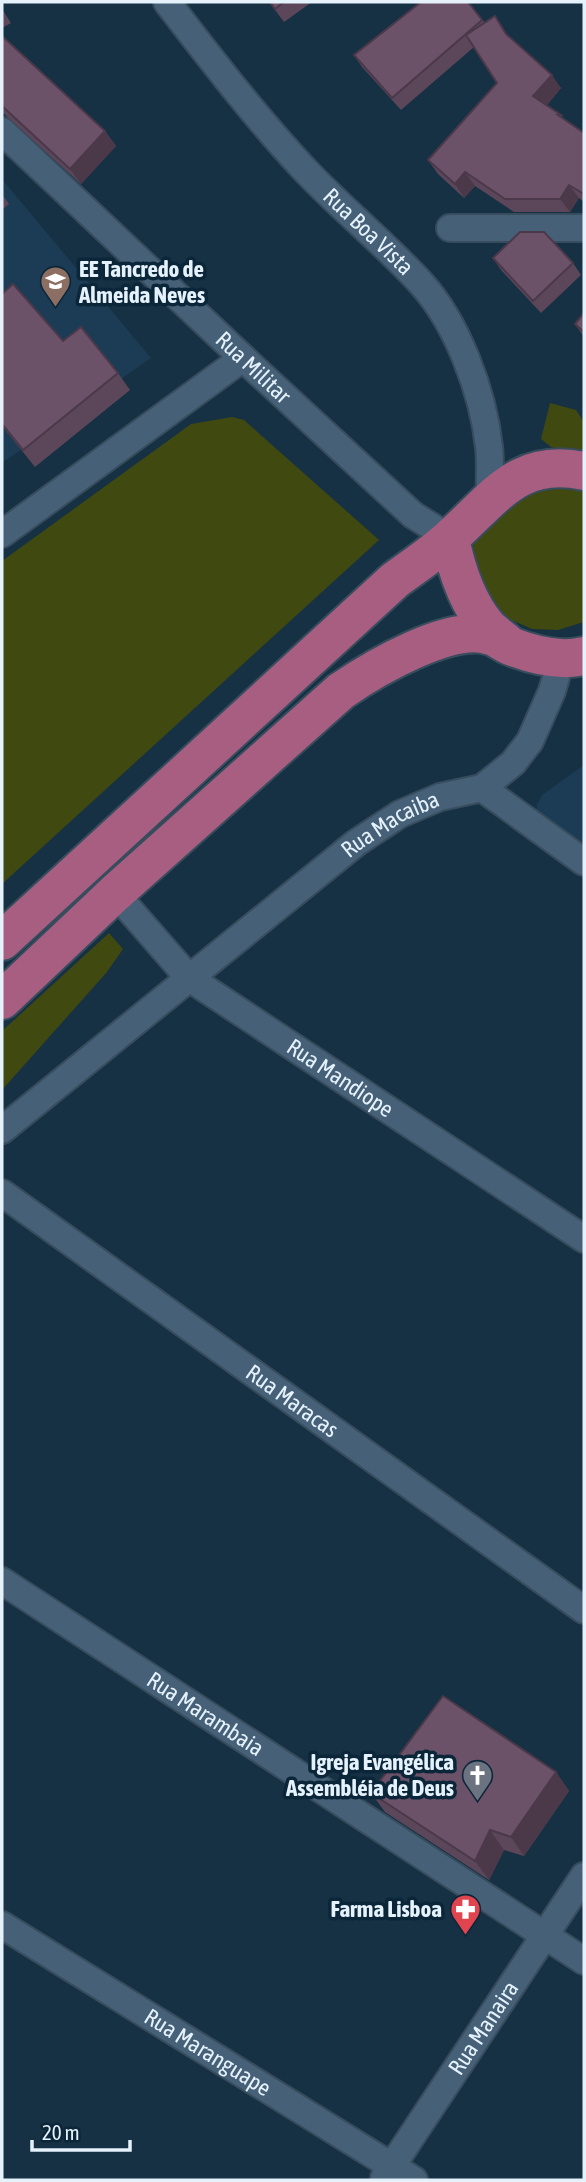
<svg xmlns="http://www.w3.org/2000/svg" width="586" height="2182" viewBox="0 0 586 2182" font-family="'Asap Condensed',sans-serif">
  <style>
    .built { fill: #1b3c54 }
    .grass { fill: #404910 }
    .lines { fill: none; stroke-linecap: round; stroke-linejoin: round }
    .minor-casing { stroke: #374c5c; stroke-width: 30 }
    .primary-casing { stroke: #374c5c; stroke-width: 42 }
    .minor { stroke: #466177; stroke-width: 26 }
    .primary { stroke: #a85e81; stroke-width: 38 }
    .wall { fill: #5c475a }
    .shaded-wall { fill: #4b394a }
    .building { fill: #6b5269; stroke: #4b394a; stroke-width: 2 }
    .labels { text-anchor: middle; stroke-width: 7; stroke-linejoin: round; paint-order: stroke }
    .street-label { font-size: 23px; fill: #e5f2fc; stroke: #0c2639 }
    .poi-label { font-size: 23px; font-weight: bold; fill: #e5f2fc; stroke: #0c2639; text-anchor: end }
  </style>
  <rect width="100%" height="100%" fill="#163044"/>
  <path class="built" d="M2 179 151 358 2 463Z
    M584 765V851L537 816V804L542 795Z"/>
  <path class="grass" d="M550 403 576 410 584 422V455L551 447 541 439Z
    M232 417 244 420 379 540 2 884V561L191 424Z
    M584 485V622L558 630 532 629 509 619 490 603 472 555 476 530 505 489Z
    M109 933 123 949 107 972 2 1090V1031Z"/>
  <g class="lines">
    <defs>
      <g id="minor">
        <path id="s1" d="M167 2C211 59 256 118 305 170 342 209 384 243 420 282 457 322 483 392 489 447 491 464 489 482 490 500"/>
        <path id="s2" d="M2 131 243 358 413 515 450 538"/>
        <path d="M450 228H584"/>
        <path d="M2 534 243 358"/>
        <path d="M482 788 584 862"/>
        <path id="s3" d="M115 893 189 978 584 1239"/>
        <path id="s4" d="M2 1130 356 843 400 814 440 797 482 788 513 763 530 741 552 691 561 660"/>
        <path id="s5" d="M2 1193 584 1610"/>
        <path id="s6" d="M2 1581 584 1961"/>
        <path id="s7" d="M2 1925 414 2180"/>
        <path id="s8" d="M384 2178 584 1876"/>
      </g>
      <path id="primary" d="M450 538C456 568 467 602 487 626 493 633 502 638 508 644
        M2 941 395 580C414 566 434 553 451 537 495 498 518 457 584 471
        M2 1000 115 893 341 691C373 669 452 622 491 636 498 638 503 643 510 646 533 655 560 662 584 656"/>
    </defs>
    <use href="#minor" class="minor-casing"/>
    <use href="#primary" class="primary-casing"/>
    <use href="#minor" class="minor"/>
    <use href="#primary" class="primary"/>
  </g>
  <path class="wall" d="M269 2H312L284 22Z
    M468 2 485 23 508 35 561 88 547 105 561 115 563 119 584 133V202L579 198 570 212H514L475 186 464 198 438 174 428 160 497 83 474 47 401 110 362 67 354 55Z
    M2 9 11 23 2 28Z
    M2 36 105 131 116 146 81 184 2 112Z
    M2 194 9 204 2 210Z
    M493 258 573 263 581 275 541 313 501 270Z
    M2 294 63 341 118 373 130 390 35 467 2 426Z
    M584 313V337L575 324Z
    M556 1772 569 1791 524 1856 504 1850 489 1880 385 1812 371 1793Z"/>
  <path class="shaded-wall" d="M552 75 561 88 543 110 533 96Z
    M105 131 116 146 81 184 70 169Z
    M465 172 475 186 464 198 455 184Z
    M569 185 579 198 570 212 560 199Z
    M556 1772 569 1791 524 1856 511 1837Z
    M490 1830 504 1850 489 1880 475 1861Z"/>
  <path class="building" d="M270 2H284L275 9Z
    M421 2H468L482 20 392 98 354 55Z
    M495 16 506 34 552 75 533 96 561 115H558L584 133V194L569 185 560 199H505L465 172 455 184 428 160 497 83 466 35Z
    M2 36 105 131 70 169 2 106Z
    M520 232H544L573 263 533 301 493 258Z
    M13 284 63 341 81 327 118 373 23 450 2 424V294Z
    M584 313V332L575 324Z
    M443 1696 556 1772 511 1837 490 1830 475 1861 371 1793Z"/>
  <defs>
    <symbol id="school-pin" viewBox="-11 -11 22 30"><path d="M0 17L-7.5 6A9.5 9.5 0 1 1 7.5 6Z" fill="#8d6e63" stroke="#0c2639"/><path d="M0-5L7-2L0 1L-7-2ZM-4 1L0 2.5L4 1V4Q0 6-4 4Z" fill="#fff"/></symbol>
    <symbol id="church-pin" viewBox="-11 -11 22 30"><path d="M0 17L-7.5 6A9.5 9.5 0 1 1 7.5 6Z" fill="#6b7280" stroke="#0c2639"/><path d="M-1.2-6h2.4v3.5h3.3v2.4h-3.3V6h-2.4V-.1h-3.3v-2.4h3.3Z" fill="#fff"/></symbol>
    <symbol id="pharmacy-pin" viewBox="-11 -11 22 30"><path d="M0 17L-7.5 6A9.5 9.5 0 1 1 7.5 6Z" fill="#e0444e" stroke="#0c2639"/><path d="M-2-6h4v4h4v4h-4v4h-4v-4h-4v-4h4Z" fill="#fff"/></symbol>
  </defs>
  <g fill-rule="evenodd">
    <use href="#school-pin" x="38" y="264" width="35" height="47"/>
    <use href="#church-pin" x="460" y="1758" width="35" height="47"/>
    <use href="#pharmacy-pin" x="448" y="1892" width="35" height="47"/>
  </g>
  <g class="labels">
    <g class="street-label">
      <text dy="8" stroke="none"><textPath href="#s1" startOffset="306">Rua Boa Vista</textPath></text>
      <text dy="8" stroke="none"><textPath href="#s2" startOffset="345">Rua Militar</textPath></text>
      <text dy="8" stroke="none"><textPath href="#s4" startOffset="495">Rua Macaiba</textPath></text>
      <text dy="8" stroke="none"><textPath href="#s3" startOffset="294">Rua Mandiope</textPath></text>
      <text dy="8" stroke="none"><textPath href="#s5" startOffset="357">Rua Maracas</textPath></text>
      <text dy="8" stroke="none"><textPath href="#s6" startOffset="243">Rua Marambaia</textPath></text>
      <text dy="8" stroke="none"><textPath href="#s8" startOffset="180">Rua Manaira</textPath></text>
      <text dy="8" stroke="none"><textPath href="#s7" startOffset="242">Rua Maranguape</textPath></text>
    </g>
    <g class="poi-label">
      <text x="79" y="277" text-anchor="start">EE Tancredo de<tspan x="79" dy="26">Almeida Neves</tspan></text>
      <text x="454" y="1770">Igreja Evangélica<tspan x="454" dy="26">Assembléia de Deus</tspan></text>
      <text x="442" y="1917">Farma Lisboa</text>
    </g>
  </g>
  <rect width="586" height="2182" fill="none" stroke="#e5f2fc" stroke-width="7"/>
  <path d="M32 2140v10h98v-10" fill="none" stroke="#e5f2fc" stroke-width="3.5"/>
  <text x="42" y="2140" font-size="21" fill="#e5f2fc" stroke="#0c2639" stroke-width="5" paint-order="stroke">20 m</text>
</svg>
